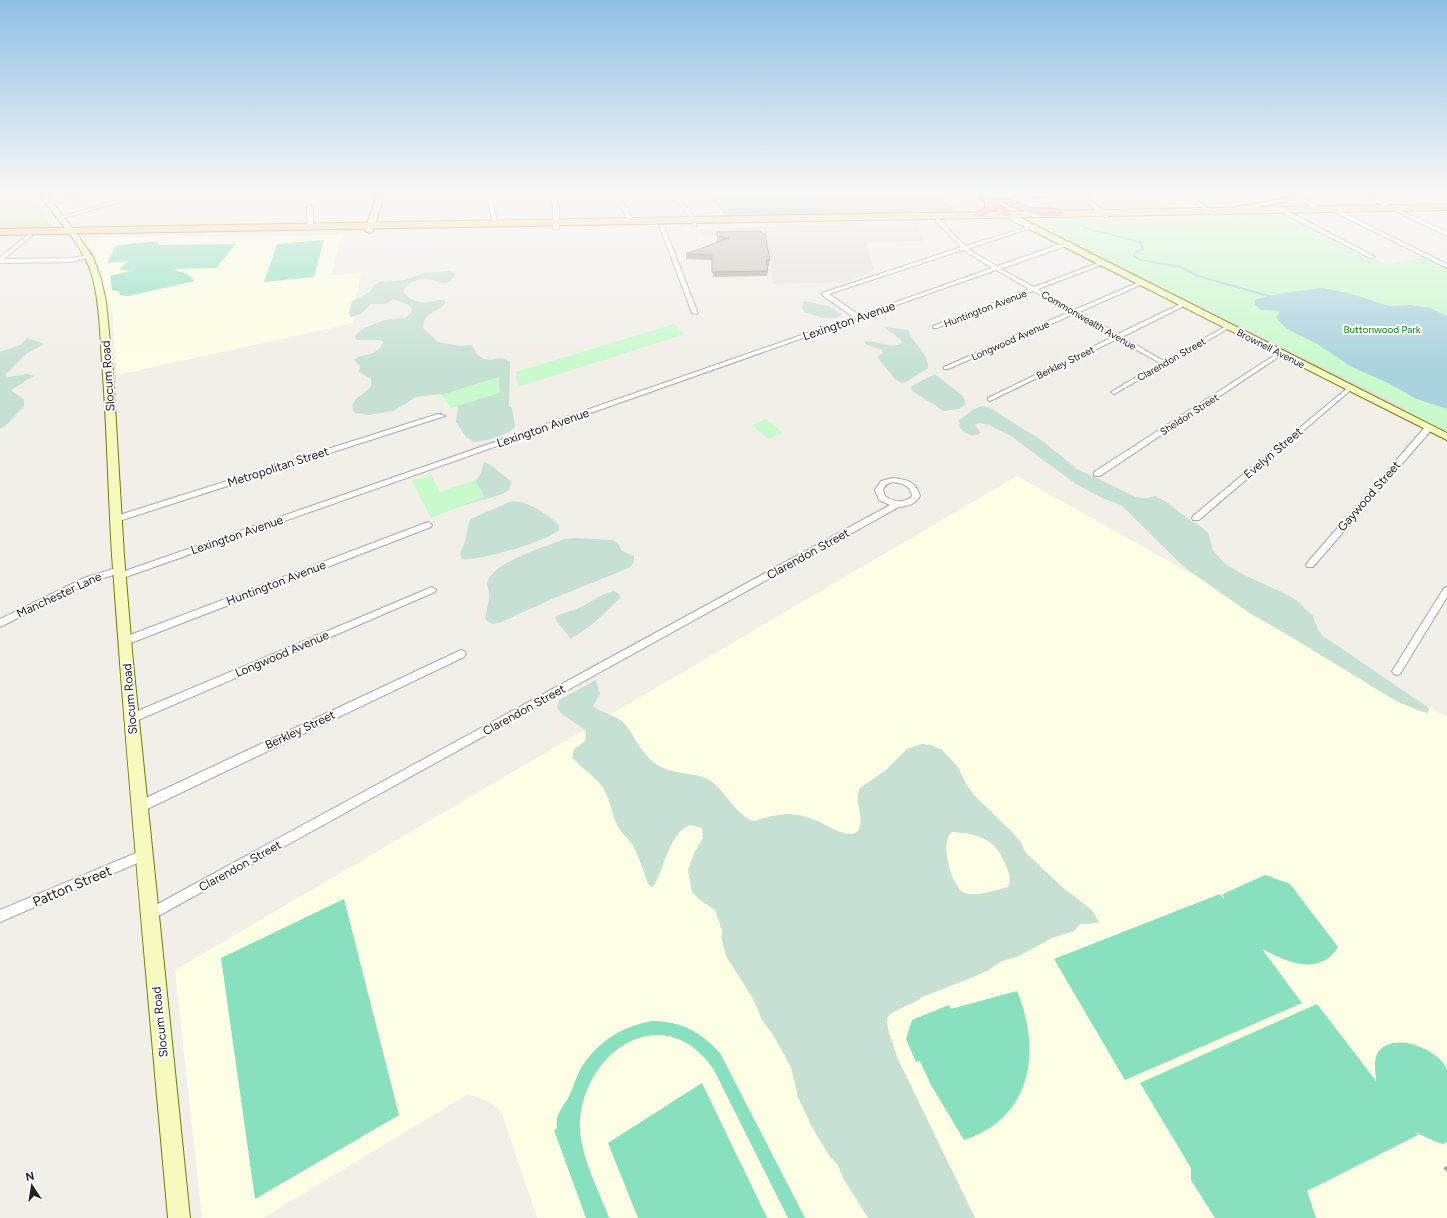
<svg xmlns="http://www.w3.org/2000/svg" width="1447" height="1218" viewBox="0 0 1447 1218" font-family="Figtree,sans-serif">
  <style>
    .education { fill: #ffffe5 }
    .grass { fill: #cdebb0 }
    .wetland { fill: #c6e0d4; fill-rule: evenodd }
    .cemetery { fill: #aacbaf }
    .park { fill: #c8facc }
    .pitch { fill: #88e0be }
    .parking { fill: #e2e2e2 }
    .water { fill: #aad3df }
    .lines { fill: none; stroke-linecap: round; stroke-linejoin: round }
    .stream { stroke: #aad3df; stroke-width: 2 }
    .street-casing { stroke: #a9a9a9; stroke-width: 2 }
    .secondary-casing { stroke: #707d05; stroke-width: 2 }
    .primary-casing { stroke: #a06b00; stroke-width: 2 }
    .highway-casing { stroke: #dc2a67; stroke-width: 2 }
    .street { fill: #fff; fill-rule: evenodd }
    .secondary { fill: #f7fabf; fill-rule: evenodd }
    .primary { fill: #fcd6a4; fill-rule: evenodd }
    .highway { fill: #e892a2; fill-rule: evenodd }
    .wall { fill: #aba49e }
    .shaded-wall { fill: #8b8681 }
    .building { fill: #c7bfb8; stroke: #8b8681 }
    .labels { text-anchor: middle; stroke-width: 4; stroke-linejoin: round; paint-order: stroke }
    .far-street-label { font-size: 10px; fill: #222; stroke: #fff }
    .far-park-label { font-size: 10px; fill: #0c8416; stroke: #fff }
    .street-label { font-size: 12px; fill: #222; stroke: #fff }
    .near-street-label { font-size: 14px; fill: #222; stroke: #fff }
  </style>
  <rect width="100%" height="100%" fill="#f2efe9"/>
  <path class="education" d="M341 235 332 275 361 273 355 304 354 323 117 375 112 311 107 299 104 276 90 243V241L102 238Z
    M1017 476 1447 717V1218H537L501 1111 487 1101 468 1094 263 1218H202L175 970Z"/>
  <path class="grass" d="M0 196H33L53 227 0 230Z"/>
  <path class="wetland" d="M449 271 454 273V277C446 288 438 281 428 279 420 278 405 283 403 292 421 312 435 296 446 301 443 312 423 310 423 328L438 342 460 346 471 345C475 349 476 355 482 358 491 363 500 354 510 362L509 406 512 408 515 427C506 436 488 441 474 442L466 437 456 422 458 407 441 394 416 397 393 411 369 415 355 413C345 401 366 394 371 386V379L359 372 360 366 354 360C363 352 379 358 383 341L380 340H357L355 338 356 335 364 328 385 320 405 318 411 313 412 309 407 304 393 299 386 304H371L361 314 351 317 349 313 352 301 370 292 374 285 380 282 405 280 424 273Z
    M804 301 829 306 842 315C829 323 816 315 804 312L802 308Z
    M884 327 908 330C913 343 929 354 928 368L906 382 902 383 895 379 877 357 883 353 882 350 865 344V341C875 341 893 349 902 343L901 340Z
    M27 338 45 344 27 353 5 375 8 377 28 374 34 376 11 390 24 400V407C15 414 10 424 0 429V352L20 345Z
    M935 374 963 396 966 404 959 409 944 411 912 391 911 388 912 386Z
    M982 406 989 407 1044 442 1077 469 1136 497 1147 498 1155 496 1168 503 1187 518 1204 529 1208 533 1213 550 1224 563 1242 574 1286 594 1296 600 1313 616 1318 630 1323 636 1429 708 1428 713 1420 711 1396 701 1283 632 1251 614 1184 567 1121 505 1102 498 1076 484 1011 436 989 425 979 423 975 425 980 432 979 434C972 437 965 434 960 428L959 420 974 409Z
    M484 462C490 463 504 476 511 481L510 489 503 494 461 506 481 473Z
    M512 501C528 501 547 514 559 525V530C548 541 477 562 462 559L460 553C467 542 466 531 470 519Z
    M574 538 613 540 617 542 622 551 634 556V562L629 568 552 599 499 623 492 624 485 619C487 607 492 596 487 585 487 564 547 546 565 539Z
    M614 591 619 594 620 598 594 623 571 639 558 623 555 617C563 612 571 612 579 608 591 602 601 594 614 591Z
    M596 680 600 694 593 706C603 714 617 715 625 724 636 738 641 754 656 764 673 776 696 771 711 781 725 791 733 811 752 821 760 820 765 817 773 816 787 812 801 814 815 820 824 823 852 843 859 829 865 816 853 802 860 788L886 770 907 749 922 744 931 745 942 750 958 767 966 784 974 795 1010 830 1020 841 1026 853 1061 886 1093 911 1099 923 1080 924 1074 931 1052 938 1019 956 1000 962 989 970 971 978 922 997C911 1006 896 1007 887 1018L888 1029 897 1057 975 1218H868L843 1178 838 1165 830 1157 811 1125 798 1097 791 1067 773 1035 761 1018 754 1000 727 958 722 941V930L715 910 700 900 692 892 688 870 695 851 703 838 702 828 691 825C669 831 664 871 653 887L648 884C647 879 635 847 632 844 627 837 621 833 617 825 611 812 610 797 601 785 593 775 581 768 572 757L574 749 585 741 586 731C579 724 560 715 557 707L559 700ZM952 832C979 834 997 839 1006 866 1009 873 1012 880 1008 887 998 890 974 897 965 893 951 888 939 841 952 832Z"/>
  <path class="cemetery" d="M708 196H941L961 214 728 218Z"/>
  <path class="park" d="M1291 215 1387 265 1429 256 1447 266V434L1094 256 1035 221Z
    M674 324 685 334 518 387 516 372Z
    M499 377 500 393 451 408 441 395Z
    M766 419 783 433 768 439 752 425Z
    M431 475 440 492 475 480 485 497 431 518 412 481Z"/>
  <path class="pitch" d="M324 240 314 277 264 282 277 244Z
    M158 241V245L236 244 216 268 172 269 187 274 195 281 128 296 120 295 119 291 112 290 110 276 134 270H119L128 261 107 263 115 247 120 245Z
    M1265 875 1290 884 1338 947C1319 977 1287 962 1262 949L1302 1003 1125 1080 1054 959 1220 894 1224 899 1223 894Z
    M344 899 399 1115 255 1199 221 958Z
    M1017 991C1042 1051 1032 1118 964 1140L931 1085 920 1061 916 1062 906 1039 912 1020 949 1005 951 1009Z
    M1317 1004 1376 1081C1376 1073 1373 1063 1377 1054 1391 1030 1437 1048 1447 1069 1447 1075 1447 1130 1447 1142L1443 1144 1432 1140 1415 1132 1418 1135 1307 1191 1316 1218H1215L1191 1180V1168L1140 1083Z
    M652 1021C681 1021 701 1032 720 1053L805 1218H788L714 1070C666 999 587 1047 580 1119 578 1153 598 1188 609 1218H586L554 1130 557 1128C555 1114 562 1109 568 1098 573 1090 575 1080 579 1072 594 1044 621 1026 652 1021Z
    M702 1083 767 1218H638L608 1143Z"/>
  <path class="parking" d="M915 223 925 241 866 242 874 270 849 282 773 284 767 234 702 236 700 229Z
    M1184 298 1406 408 1404 413 1180 300Z"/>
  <path class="water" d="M1323 288 1352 294 1389 306 1411 305 1430 308 1447 316V409L1417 399 1388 383 1350 366 1319 345 1287 329 1276 318 1280 311 1261 310 1255 305 1254 301 1257 299 1284 293Z"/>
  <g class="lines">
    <path class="stream" d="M1015 196 1022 201
      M1082 227 1140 242 1143 249 1136 252 1134 256 1140 260 1181 267 1198 276 1276 298"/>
    <defs>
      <path id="street" d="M75 196H83L49 205 47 204Z
        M487 196H491L498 226 493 225Z
        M551 196H555L559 207V228L556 230 553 228V207Z
        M614 196H619L635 222 634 223H630Z
        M672 196H677L694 216 697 226H693L689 216Z
        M1080 196H1085L1108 215V217H1104Z
        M1185 196H1190L1217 214 1212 215Z
        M1293 196H1299L1324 209 1319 210Z
        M1363 196H1369L1447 232V236Z
        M116 201 120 202 61 219 56 218Z
        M310 205 313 207V224L310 229 308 230 305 228 307 224V207Z
        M1330 208H1334L1447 264V268L1330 210Z
        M1285 210 1374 256 1375 257 1370 258 1283 213V211Z
        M938 218 965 246 1037 224V226L968 249 997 266 1067 242H1071V244L1001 269 1034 287 1100 262H1104V264L1038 289 1074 310 1139 282H1143V284L1079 312 1118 334 1182 303H1186V305L1122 337 1164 361 1226 326 1231 327 1116 393 1114 394 1111 392 1160 363 1117 339 990 401 988 400V398L1113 337 1074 314 948 369H944V367L1069 312 1033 291 937 328H933V326L1029 289 996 270 123 578H117L116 576 117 574 90 582 0 627V619L84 578 119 567 122 568 123 570 122 572 853 317 822 295V293L961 247 936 221V219ZM963 250 992 268 859 315 829 294Z
        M659 225 664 226 698 313 697 314 692 313Z
        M29 234 32 236 31 237 4 259 72 258 88 255 91 257 72 262 0 263V257Z
        M1281 351 1283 352V354L1100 476H1094V472Z
        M1350 386 1352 387V389L1199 520H1193L1192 518 1193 516Z
        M438 414H441L445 416 119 521 116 522 112 519 113 517Z
        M1426 426H1429L1433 428 1313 567H1307L1306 565 1307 563Z
        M893 478C907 480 916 481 920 496 915 504 909 506 899 507L153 919 149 921 145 919 143 915 145 911 890 505 879 500 875 490 881 481ZM893 482 903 484 910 489 912 496C904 504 894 502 885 496L883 490C885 485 888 483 893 482Z
        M428 522 432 525 431 527 128 644H122L120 641 122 638Z
        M432 587 436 590 435 592 136 721 132 722 128 721 127 718 128 715Z
        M1447 587V597L1400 674 1397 675 1394 674 1392 671 1394 668 1444 588Z
        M461 650 464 651 466 654 464 657 143 811 139 812 135 811 134 807 135 803Z
        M143 850 147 851 149 855 147 859 0 922V910Z"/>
      <path id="secondary" d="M40 196H47L77 234 93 257 101 279 106 302 113 373 124 556 133 662 190 1218H168C149 1006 129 794 114 582 108 509 108 435 102 362 100 335 100 306 93 279 85 247 59 222 40 196Z
        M376 196H384L373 231 369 233 365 231Z
        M1298 196H1314L1237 211 1233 209 1237 207Z
        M1011 216H1017L1447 433V440L1011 220Z"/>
      <path id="primary" d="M1447 204V210L0 235V229Z"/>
      <path id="highway" d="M978 196H989L1012 214 1010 216H1004L995 209 982 217H976L974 215 985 208V202Z
        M995 196C1010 196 1019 206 1034 208 1042 209 1058 207 1064 213 1054 224 1005 207 995 196Z"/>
    </defs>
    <use href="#street" class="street-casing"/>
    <use href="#secondary" class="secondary-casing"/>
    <use href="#primary" class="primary-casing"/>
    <use href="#highway" class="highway-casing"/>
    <use href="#street" class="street"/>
    <use href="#secondary" class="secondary"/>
    <use href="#primary" class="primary"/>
    <use href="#highway" class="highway"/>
  </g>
  <path class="wall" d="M1031 196H1056L1035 199Z
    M717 232 770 260 769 266H767L768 271 767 276 713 277 712 260 686 259V254L719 242H717Z
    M1447 1166V1172L1443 1168Z"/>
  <path class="shaded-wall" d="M1035 196H1056L1035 199Z"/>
  <path class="building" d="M761 231 762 234H765L770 260H766L768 271 712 272V255L686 254 729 238 717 236V232Z"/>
  <linearGradient id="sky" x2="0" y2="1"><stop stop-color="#8fc0e4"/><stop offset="0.53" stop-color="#f9f8f5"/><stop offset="1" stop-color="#f9f8f5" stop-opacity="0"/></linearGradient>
  <rect width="1447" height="367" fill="url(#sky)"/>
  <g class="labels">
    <g class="far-street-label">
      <text transform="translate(985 308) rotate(-21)" y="4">Huntington Avenue</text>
      <text transform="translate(1089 320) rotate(30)" y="4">Commonwealth Avenue</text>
      <text transform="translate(1010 340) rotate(-24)" y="4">Longwood Avenue</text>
      <text transform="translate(1271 348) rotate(27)" y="4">Brownell Avenue</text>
      <text transform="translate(1171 359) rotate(-30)" y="4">Clarendon Street</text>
      <text transform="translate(1065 362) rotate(-26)" y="4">Berkley Street</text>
      <text transform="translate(1189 414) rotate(-33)" y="4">Sheldon Street</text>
    </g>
    <g class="far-park-label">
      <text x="1382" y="333">Buttonwood Park</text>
    </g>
    <g class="street-label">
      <text transform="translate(849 321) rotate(-19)" y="4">Lexington Avenue</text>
      <text transform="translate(108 376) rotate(-94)" y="4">Slocum Road</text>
      <text transform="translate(543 428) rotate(-19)" y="4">Lexington Avenue</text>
      <text transform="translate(1273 453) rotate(-40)" y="4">Evelyn Street</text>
      <text transform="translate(278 467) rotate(-18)" y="4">Metropolitan Street</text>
      <text transform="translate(1369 496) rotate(-49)" y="4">Gaywood Street</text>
      <text transform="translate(237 535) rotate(-19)" y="4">Lexington Avenue</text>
      <text transform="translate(808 554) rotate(-29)" y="4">Clarendon Street</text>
      <text transform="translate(276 583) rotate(-21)" y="4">Huntington Avenue</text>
      <text transform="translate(59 595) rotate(-25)" y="4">Manchester Lane</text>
      <text transform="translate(282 654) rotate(-23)" y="4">Longwood Avenue</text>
      <text transform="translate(130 699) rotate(-95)" y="4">Slocum Road</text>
      <text transform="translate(524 710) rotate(-29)" y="4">Clarendon Street</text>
      <text transform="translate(300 730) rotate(-25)" y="4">Berkley Street</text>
      <text transform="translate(240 866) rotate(-29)" y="4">Clarendon Street</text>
      <text transform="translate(160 1022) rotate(-96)" y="4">Slocum Road</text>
    </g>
    <g class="near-street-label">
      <text transform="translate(72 886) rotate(-23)" y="5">Patton Street</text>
    </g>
  </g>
  <g transform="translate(32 1186) rotate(348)" stroke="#ffffff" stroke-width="3" paint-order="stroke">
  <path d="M0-3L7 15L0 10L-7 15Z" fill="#222222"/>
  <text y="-6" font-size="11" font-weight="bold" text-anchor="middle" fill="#222222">N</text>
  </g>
</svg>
